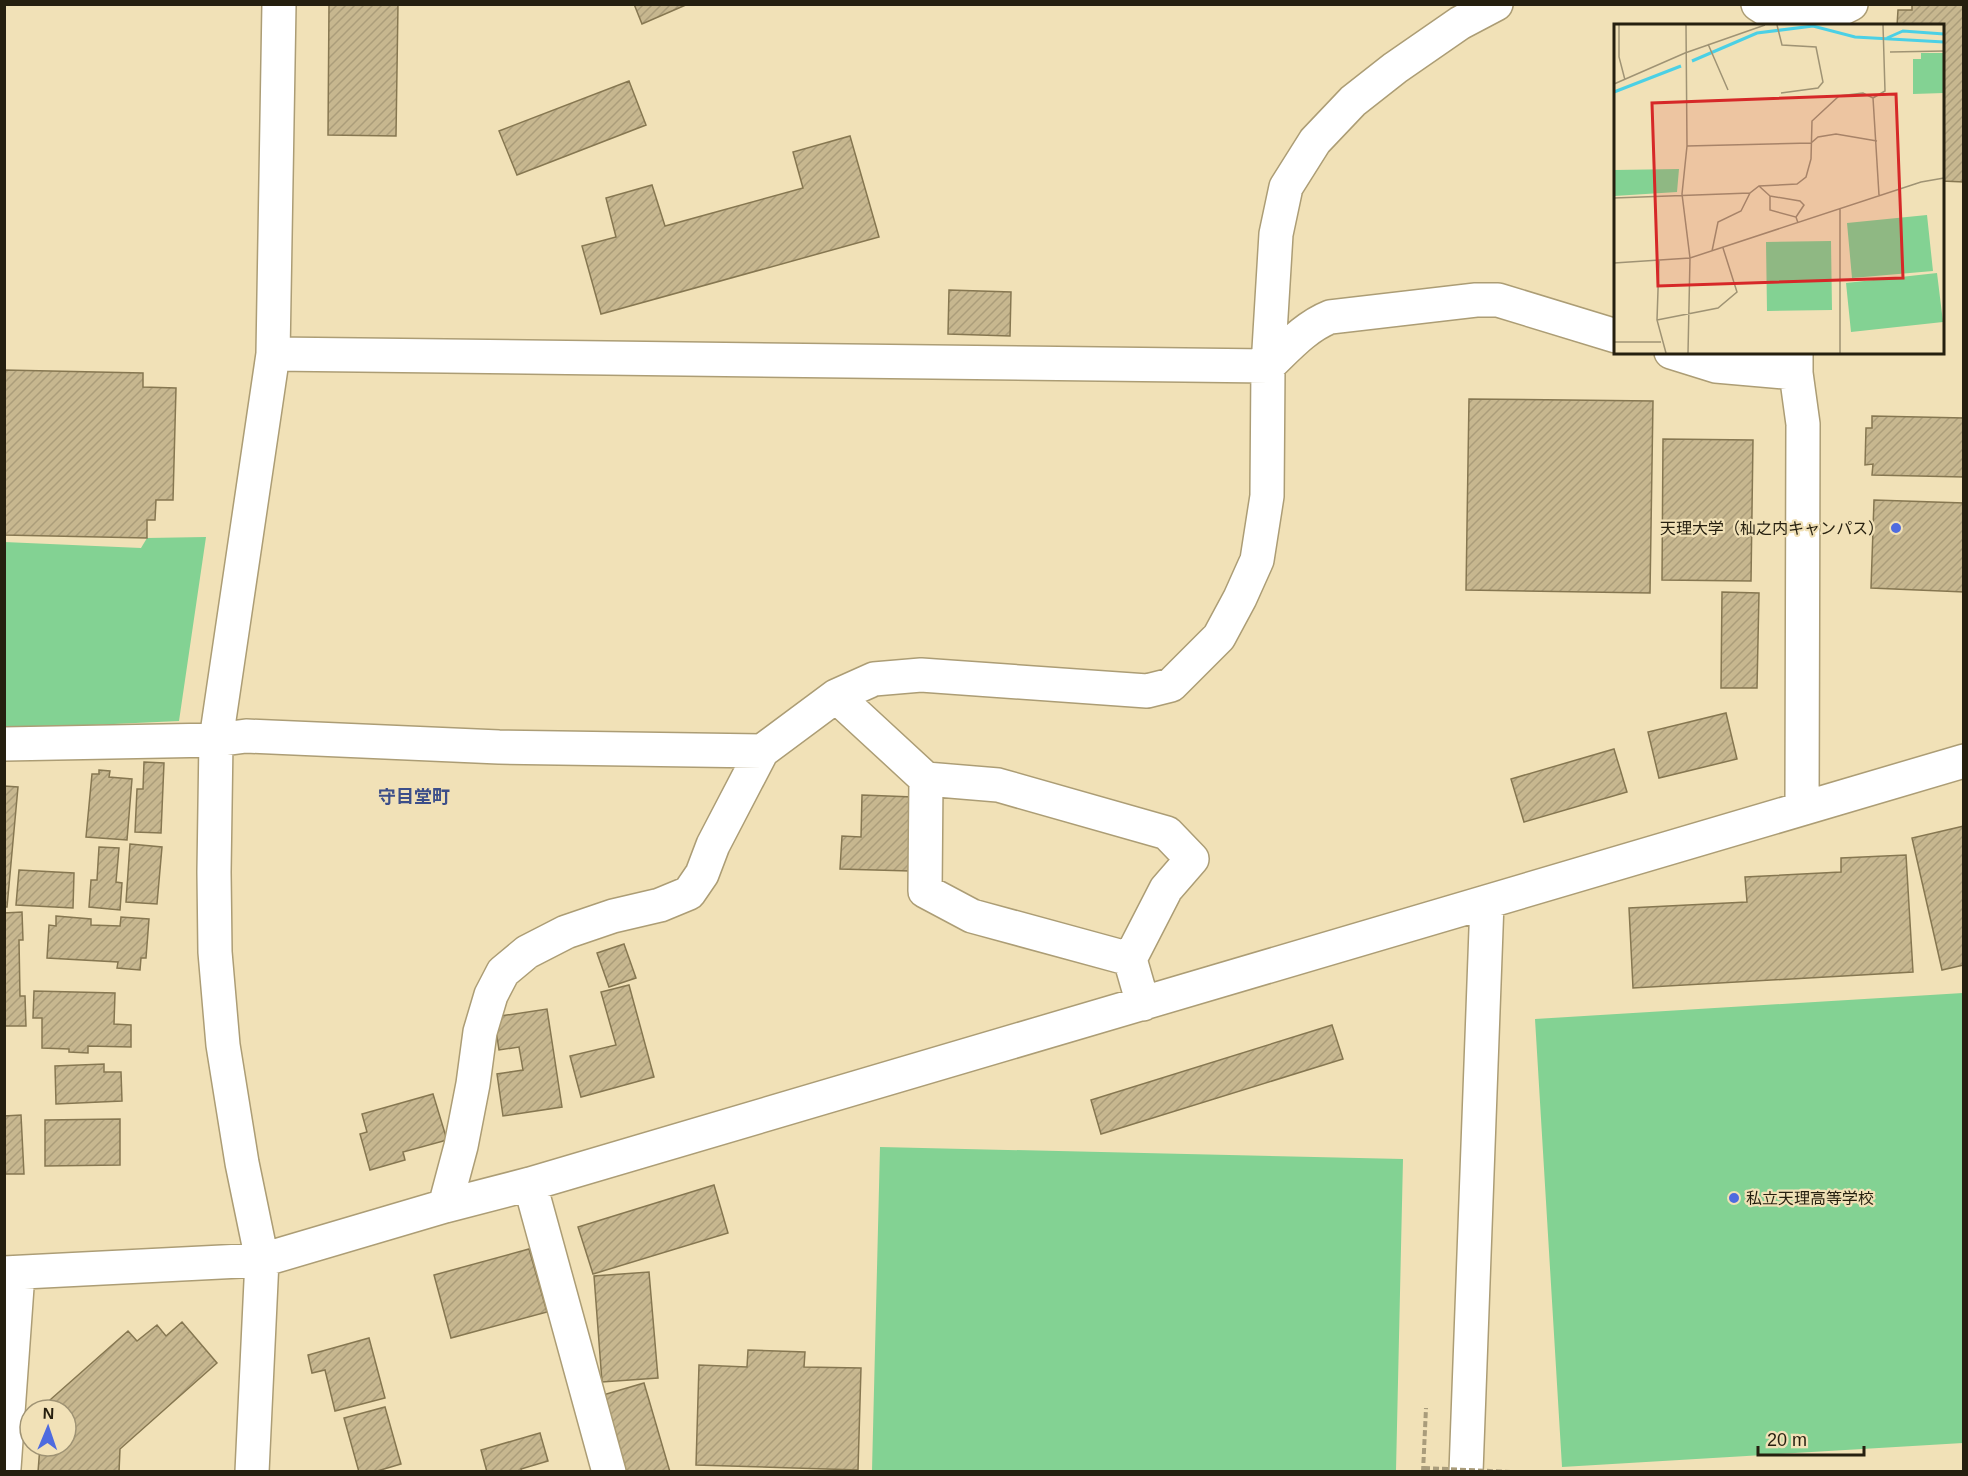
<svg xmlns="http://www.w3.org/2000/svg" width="1968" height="1476" viewBox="0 0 1968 1476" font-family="Helvetica,'Noto Sans JP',sans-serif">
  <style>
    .green { fill: #83d293 }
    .building { fill: url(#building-hatch); stroke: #867751; stroke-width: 1.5 }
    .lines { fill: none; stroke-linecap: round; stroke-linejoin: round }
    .minor-casing { stroke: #ac9d75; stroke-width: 36 }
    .path { stroke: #a99c7b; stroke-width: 4; stroke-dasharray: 6 3; stroke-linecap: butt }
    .minor { stroke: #fff; stroke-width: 33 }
    .path-bridge { stroke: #a99c7b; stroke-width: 4; stroke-dasharray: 6 3; stroke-linecap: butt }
    .poi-dot { fill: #4e6bdf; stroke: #f1e1b7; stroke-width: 2 }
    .labels { text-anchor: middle; stroke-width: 4.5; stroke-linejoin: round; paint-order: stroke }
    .poi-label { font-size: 16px; fill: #251f0f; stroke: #f1e1b7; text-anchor: end }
    .neighbourhood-label { font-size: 18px; font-weight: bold; fill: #3c4e89; stroke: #f1e1b7 }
    .inset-river { fill: none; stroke: #4bd0e5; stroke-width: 3 }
    .inset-road { fill: none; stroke: #9f9374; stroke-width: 1.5 }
    .view { fill: #d62828; fill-opacity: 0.15; stroke: #d62828; stroke-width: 3 }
    .inset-edge { fill: none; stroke: #251f0f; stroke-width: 3 }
  </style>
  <defs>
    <pattern id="building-hatch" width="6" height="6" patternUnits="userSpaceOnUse" patternTransform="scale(1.5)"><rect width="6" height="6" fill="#c7b78f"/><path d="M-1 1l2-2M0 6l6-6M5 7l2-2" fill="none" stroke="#ab9d7a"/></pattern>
  </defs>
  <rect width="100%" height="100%" fill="#f1e1b7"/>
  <path class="green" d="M206 537 179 721 5 729 4 542 141 548 147 538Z
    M1963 993V1443L1562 1467 1535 1019Z
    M880 1147 1403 1159 1396 1471H872Z"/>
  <path class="building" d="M329 4H398L396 136 328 135Z
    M634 4H688L642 24Z
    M1912 4H1964V182L1942 181V26H1897L1898 10H1912Z
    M629 81 646 125 517 175 499 131Z
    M850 136 879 237 601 314 582 246 616 237 606 198 652 185 665 226 803 188 793 152Z
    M949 290 1011 292 1010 336 948 334Z
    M4 370 143 373V387L176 388 173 500H156L155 520H147V538L4 535Z
    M1469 399 1653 401 1650 593 1466 590Z
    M1872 416 1964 418V477L1872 475 1873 464 1865 465 1866 428H1872Z
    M1663 439 1753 440 1751 581 1662 580Z
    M1874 500 1964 503V592L1871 588Z
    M1722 592 1759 593 1757 688H1721Z
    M1726 713 1737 759 1659 778 1648 732Z
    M1614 749 1627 792 1524 822 1511 779Z
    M144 762 164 763 161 833 135 832 137 789H143Z
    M99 770 110 771 109 777 132 779 127 840 86 837 92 774H99Z
    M4 786 18 787 7 907H4Z
    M862 795 913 797 910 871 840 869 842 836 861 837Z
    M1964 826V965L1942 970 1912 838Z
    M130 844 162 847 157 904 126 902Z
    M99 847 119 848 116 882 122 883 120 910 89 907 91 880H97Z
    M1906 855 1913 972 1633 988 1629 908 1747 902 1745 877 1841 872V858Z
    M19 870 74 873 73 908 16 905Z
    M22 912 23 940H19L20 996H25L26 1026H4V913Z
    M56 916 91 919V925L120 926 121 917 149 919 146 958H141L140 970 117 968 118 962 47 958 49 925 56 926Z
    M624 944 636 978 609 987 597 953Z
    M629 985 654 1077 581 1097 570 1056 616 1045 601 992Z
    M34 991 115 993 114 1024 131 1025V1047L88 1046V1053L69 1052V1049L42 1048V1018H33Z
    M547 1009 562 1107 503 1116 497 1074 523 1070 519 1047 499 1050 494 1017Z
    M1332 1025 1343 1059 1101 1134 1091 1100Z
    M104 1064V1072H121L122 1101 56 1104 55 1066Z
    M433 1094 447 1140 403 1152 405 1160 370 1170 360 1134 367 1132 362 1114Z
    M21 1115 24 1174H4V1116Z
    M120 1119V1165L45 1166V1120Z
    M714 1185 728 1233 593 1274 578 1227Z
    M529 1249 547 1312 451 1338 434 1275Z
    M649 1272 658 1378 602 1382 594 1276Z
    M182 1322 217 1363 120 1449 119 1472H38L40 1446H66V1410H42V1407L128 1331 137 1341 157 1325 166 1336Z
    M369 1338 385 1398 335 1411 325 1370 312 1373 308 1355Z
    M748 1350 805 1352 804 1367 861 1368 858 1470 696 1465 699 1365 747 1367Z
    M644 1383 670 1472H626L603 1395Z
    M385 1407 401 1464 374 1472H359L344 1418Z
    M540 1433 548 1461 521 1469 522 1472H487L481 1450Z"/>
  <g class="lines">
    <defs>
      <path id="minor" d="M1758 4 1783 20 1784 26
        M1783 20 1825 17 1851 4
        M1671 352 1716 366 1796 373
        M1796 352V373L1803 424 1802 808
        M273 354 1268 366C1287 348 1305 327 1330 317L1476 300H1498L1616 336
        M836 696 926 779 925 891 972 916 1130 959 1143 1004
        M4 744 216 740 246 736 499 747 762 751
        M926 779 998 785 1167 833 1192 859 1166 889 1130 959
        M530 1184 609 1472
        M445 1206 461 1146 473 1084 480 1032 491 995 503 972 527 952 566 932 613 916 660 905 689 893 702 874 713 845 762 751 836 696 874 679 921 675 1147 691 1171 685 1219 637 1240 598 1257 560 1267 496 1268 366 1276 234 1286 187 1315 141 1353 101 1395 68 1460 23 1496 4
        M4 1273 262 1260 445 1206 530 1184 1964 761
        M4 1468 18 1273
        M252 1472 262 1260 242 1163 223 1045 215 952 214 872 216 740 273 354 279 4
        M1466 1472 1487 902"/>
    </defs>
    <use href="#minor" class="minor-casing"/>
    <path class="path" d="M1423 1472 1426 1408"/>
    <use href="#minor" class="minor"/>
    <path class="path-bridge" d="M1424 1468 1512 1472"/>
  </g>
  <g class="poi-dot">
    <circle cx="1896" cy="528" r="6"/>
    <circle cx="1734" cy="1198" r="6"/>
  </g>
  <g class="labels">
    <g class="poi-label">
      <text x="1884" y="534">天理大学（杣之内キャンパス）</text>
      <text x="1746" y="1204" text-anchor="start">私立天理高等学校</text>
    </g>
    <g class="neighbourhood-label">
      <text x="414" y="803">守目堂町</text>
    </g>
  </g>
  <g transform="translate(1614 24)">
    <rect width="330" height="330" fill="#f1e1b7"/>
    <path d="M307 29H330V69L299 70V35H307ZM65 145 63 168 0 172V146ZM313 191 319 247 238 254 233 199ZM217 217 218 286 153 287 152 218ZM323 249 329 298 237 308 232 259Z" fill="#83d293"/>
    <path class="inset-river" d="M273 14 289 7 330 10M78 37 143 9 199 2 241 13 330 18M0 68 67 42"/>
    <path class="inset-road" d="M5 1V33L11 56M72 1 73 122 68 170 76 234 74 329M163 1 168 21 202 23 209 58 204 64 167 69M94 20 114 66M276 28 330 27M0 60 71 29 151 1M259 74 271 67 269 1M73 122 197 119 204 113 222 110 263 117M145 162 156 172V186L182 193 184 199M156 172 186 177 190 181 182 193M0 174 136 169M98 227 104 198 127 187 136 169 145 162 183 160 192 153 197 135 198 97 225 72 249 69 259 74 265 171M45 237 43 296 52 329M0 239 76 234 307 158 330 154M43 296 104 284 123 268 109 224M0 318H47M226 329V185"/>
    <path class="view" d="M282 70 289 254 44 262 38 79Z"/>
    <rect width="330" height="330" class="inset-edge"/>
  </g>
  <rect width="1968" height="1476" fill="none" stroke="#251f0f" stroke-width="12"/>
  <g transform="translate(48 1428) rotate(2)"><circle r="28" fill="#f1e1b7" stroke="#9f9374" stroke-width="1.5"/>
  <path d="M0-4.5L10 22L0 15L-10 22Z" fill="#4e6bdf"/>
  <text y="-9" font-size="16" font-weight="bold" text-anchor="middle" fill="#251f0f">N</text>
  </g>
  <path d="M1758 1446v9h106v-9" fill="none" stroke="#251f0f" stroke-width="3"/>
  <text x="1767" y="1446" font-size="18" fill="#251f0f" stroke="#f1e1b7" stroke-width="4.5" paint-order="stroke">20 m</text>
</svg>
